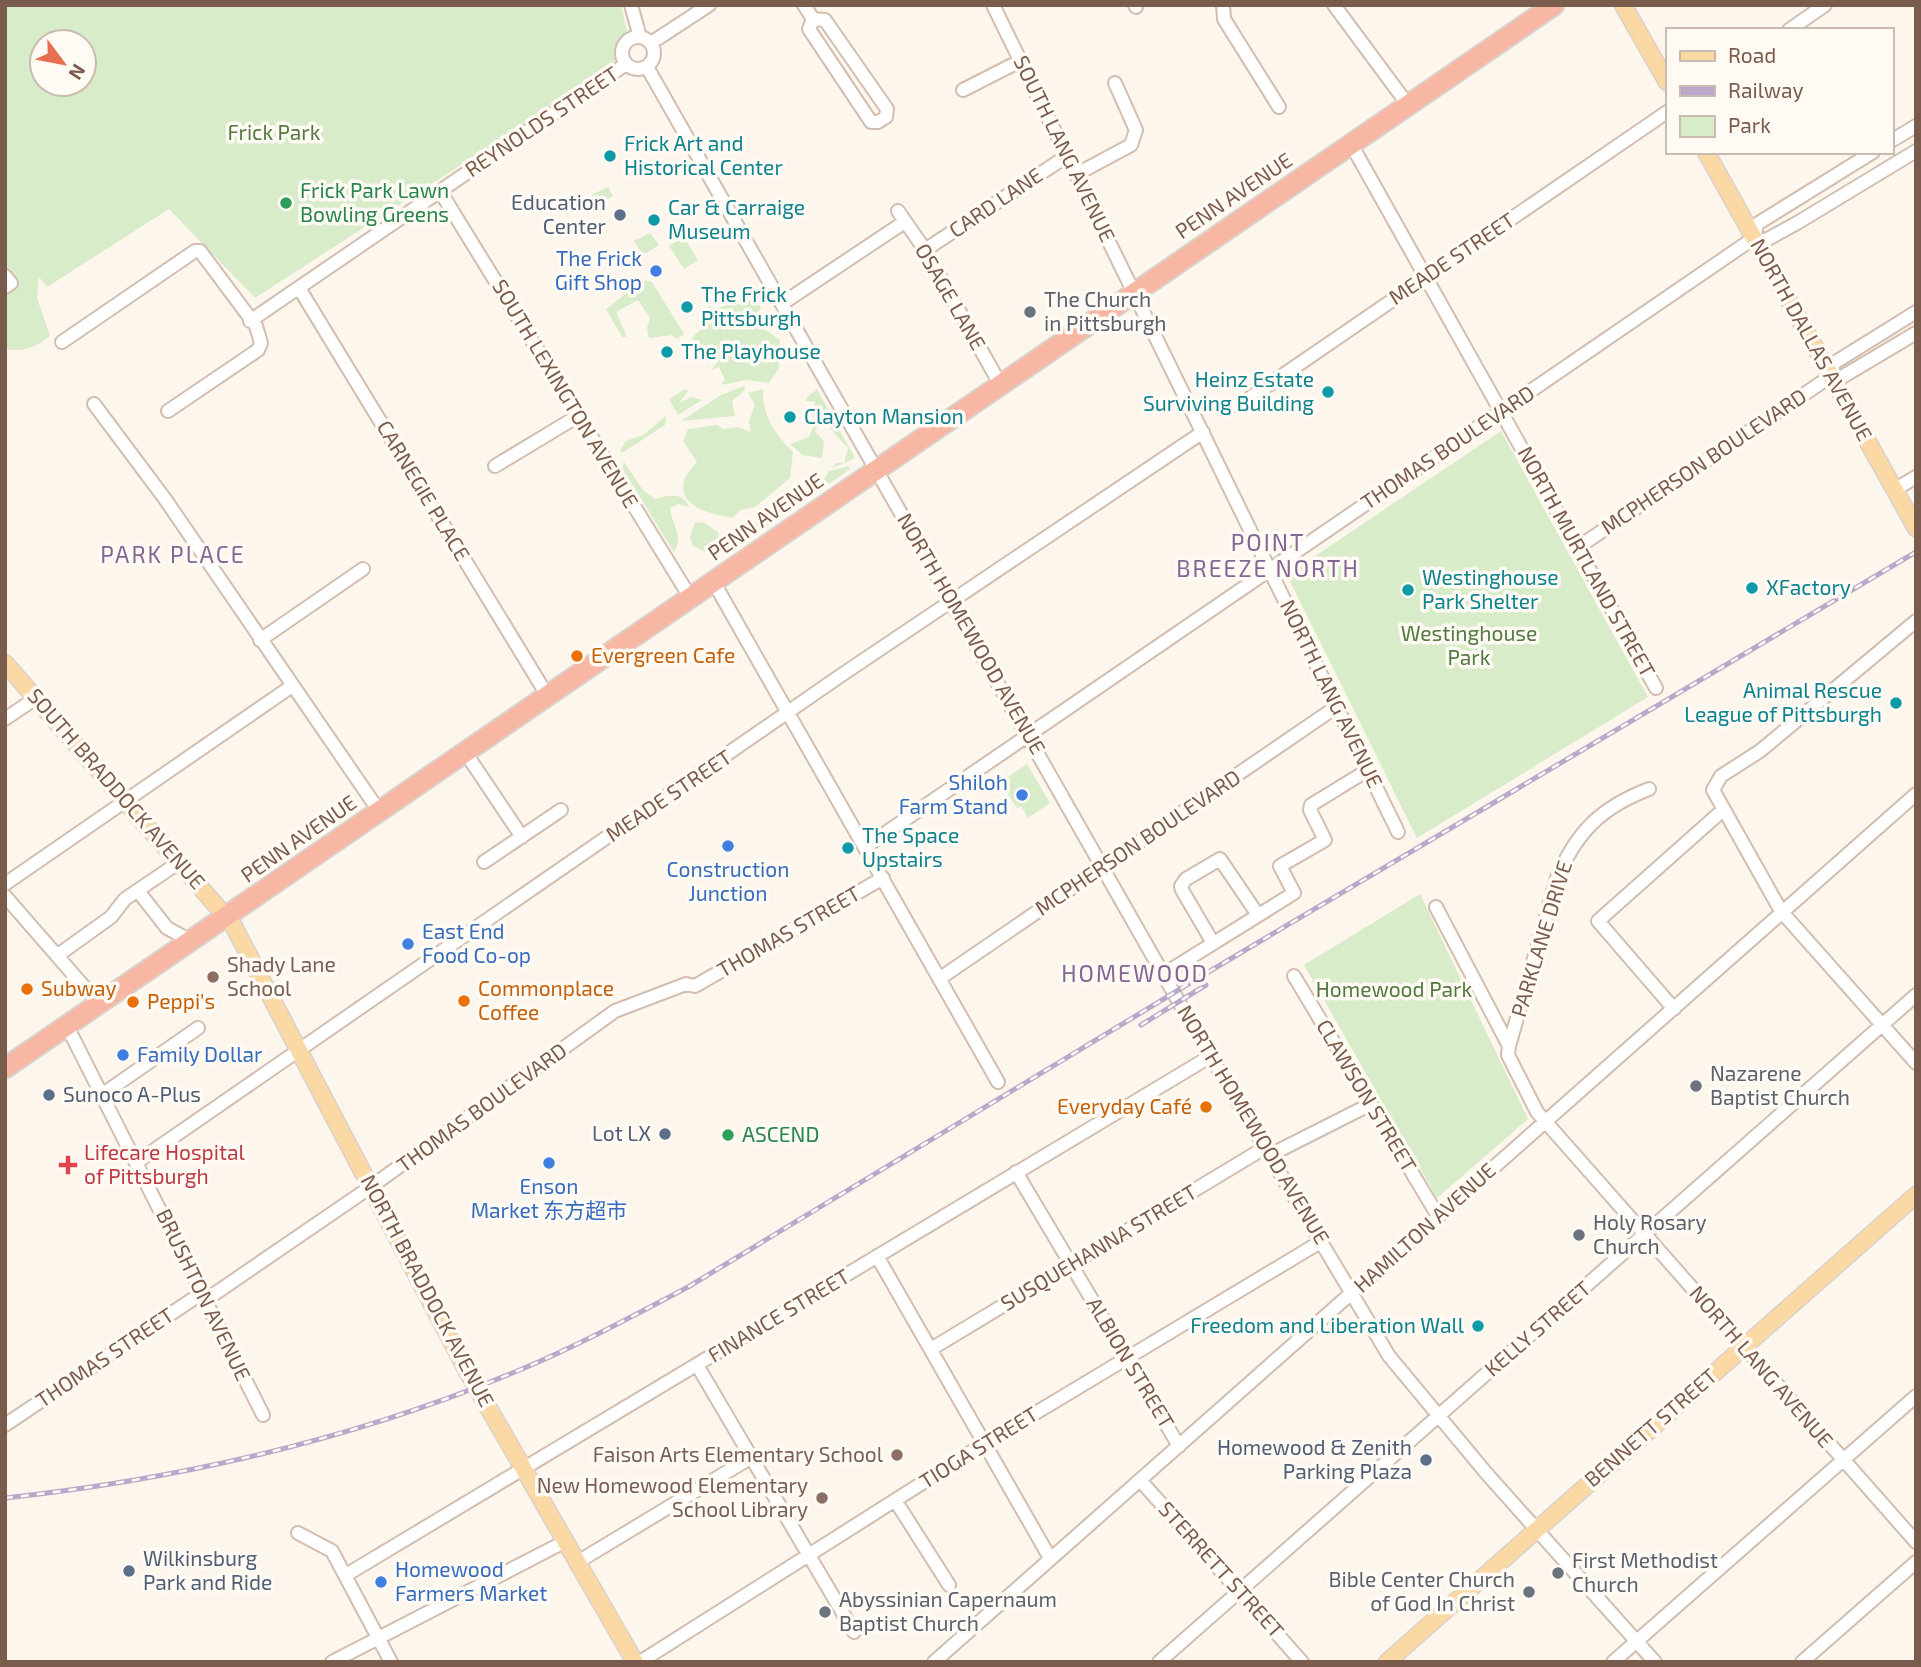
<svg xmlns="http://www.w3.org/2000/svg" width="1921" height="1667" viewBox="0 0 1921 1667" font-family="'Exo 2','Noto Sans SC',sans-serif">
  <style>
    .green { fill: #d8ecc9; fill-rule: evenodd }
    .lines { fill: none; stroke-linecap: round; stroke-linejoin: round }
    .minor-casing { stroke: #d1beb0; stroke-width: 16 }
    .major-casing { stroke: #dad1cd; stroke-width: 19 }
    .highway-casing { stroke: #dad1cd; stroke-width: 23 }
    .minor { stroke: #fff; stroke-width: 12 }
    .major { stroke: #fbd9a5; stroke-width: 16 }
    .highway { stroke: #f7b7a3; stroke-width: 19 }
    .rail-casing { stroke: #b9a8c9; stroke-width: 5 }
    .rail { stroke: #fffaf3; stroke-width: 2.5; stroke-dasharray: 8; stroke-linecap: butt }
    .culture-dot { fill: #0f9aa8; stroke: #fffaf3; stroke-width: 2.5 }
    .leisure-dot { fill: #2e9e5b; stroke: #fffaf3; stroke-width: 2.5 }
    .service-dot { fill: #5c6f8a; stroke: #fffaf3; stroke-width: 2.5 }
    .shop-dot { fill: #3f7fe0; stroke: #fffaf3; stroke-width: 2.5 }
    .worship-dot { fill: #6b7280; stroke: #fffaf3; stroke-width: 2.5 }
    .food-dot { fill: #e8710a; stroke: #fffaf3; stroke-width: 2.5 }
    .education-dot { fill: #8d6e63; stroke: #fffaf3; stroke-width: 2.5 }
    .health-dot { fill: #e0444e; stroke: #fffaf3; stroke-width: 2.5 }
    .labels { text-anchor: middle; stroke-width: 7; stroke-linejoin: round; paint-order: stroke }
    .street-label { font-size: 21px; fill: #7a5c4d; stroke: #fffaf3 }
    .park-label { font-size: 21px; fill: #537a41; stroke: #fffaf3 }
    .culture-label { font-size: 21px; fill: #0d838f; stroke: #fffaf3; text-anchor: start }
    .leisure-label { font-size: 21px; fill: #27864d; stroke: #fffaf3; text-anchor: start }
    .service-label { font-size: 21px; fill: #4e5e75; stroke: #fffaf3; text-anchor: end }
    .shop-label { font-size: 21px; fill: #366cbe; stroke: #fffaf3; text-anchor: start }
    .worship-label { font-size: 21px; fill: #5b616d; stroke: #fffaf3; text-anchor: start }
    .food-label { font-size: 21px; fill: #c56008; stroke: #fffaf3; text-anchor: start }
    .education-label { font-size: 21px; fill: #785e54; stroke: #fffaf3; text-anchor: end }
    .health-label { font-size: 21px; fill: #be3a42; stroke: #fffaf3; text-anchor: start }
    .neighbourhood-label { font-size: 23px; letter-spacing: 2px; fill: #846695; stroke: #fffaf3 }
  </style>
  <rect width="100%" height="100%" fill="#fdf6ec"/>
  <path class="green" d="M5 5H621L627 31 617 46 614 66 255 298 169 209 47 287 39 277 37 298 50 336C35 348 24 352 5 349V292L17 282 5 269ZM42 42H84V84H42Z
    M608 187 613 196 597 206 591 195Z
    M650 233 659 245 643 255 634 241Z
    M684 237 698 260 684 269 669 246Z
    M643 280 652 282 684 334 677 339 671 335 649 338 647 328 650 318 638 300 616 312 627 337H622L606 309Z
    M752 297 761 308 755 318 761 320 760 326 780 340 779 368 769 383 747 380 721 385 725 379 719 367 711 370 719 360 707 363 712 358 705 345 697 348 692 338 709 322 708 306 716 309 731 303 745 305Z
    M744 386 745 390 732 401 735 416 681 421 721 395Z
    M685 389 688 391 679 403 692 397 702 400 678 415 669 399Z
    M763 389C761 414 776 435 793 452L790 478 755 507 740 510 733 518C715 515 677 508 684 481 686 473 693 468 697 462L683 441 688 429 717 425 723 429 738 427 751 432 749 421 755 405 748 393Z
    M817 389 855 458 833 468 836 463H844L848 448 825 423 818 425 815 431 824 441 822 458 803 455 790 444 809 437 815 423 812 412 816 402 806 401V398Z
    M666 416 665 425 622 453 620 450 626 441 643 435Z
    M1501 431 1648 697 1417 838 1287 575Z
    M624 462 643 490 655 499C667 496 683 491 689 507L679 504 670 508C672 526 684 535 674 552L622 468Z
    M849 466 850 469 805 501 816 481 824 480 829 471Z
    M786 513 732 551 731 549 743 542 754 525 768 517Z
    M695 522 705 523 719 533 717 549 710 554 693 546 690 537Z
    M1027 764 1050 803 1028 818 1021 806 1017 808 1000 782Z
    M1420 894 1528 1119 1437 1198 1304 965Z"/>
  <g class="lines">
    <defs>
      <path id="minor" d="M631 5 640 37
        M804 5 813 19
        M993 5 1398 832
        M1135 5 1136 7
        M1223 5 1224 19 1279 107
        M1334 5 1408 105
        M813 19 825 20 887 109 886 117 878 122H871L809 29Z
        M1789 30 1825 5
        M622 53a16 16 0 1 1 32 0a16 16 0 1 1-32 0Z
        M651 43 709 5
        M647 67 1196 1032 1389 1356 1487 1474 1655 1662
        M963 90 1020 61
        M1891 141 1916 126
        M1351 144 1656 688
        M1077 174 1131 145 1136 130 1115 83
        M440 191 690 597
        M898 211 925 250 1000 384
        M1754 238 1757 224 1873 152
        M925 250 1067 156
        M5 276 11 283 5 287
        M299 288 547 695
        M783 303 900 225
        M250 321 626 64
        M62 342 195 251H200L256 326 261 343 258 350 168 411
        M1831 376 1834 363 1916 312
        M94 404 165 499 379 811
        M1238 406 1667 112
        M495 466 578 416
        M1894 490 1916 477
        M1577 548 1831 376 1842 377 1916 333
        M713 581 998 1082
        M1916 621 1760 751 1721 776 1713 790 1781 911 1916 1063
        M260 640 363 569
        M5 719 36 698
        M465 752 522 837
        M865 847 1754 238 1766 240 1797 223 1916 151
        M484 862 561 810
        M5 884 292 686
        M138 891 167 928 191 941
        M5 896 99 1004
        M1436 907 1509 1046 1508 1055 1537 1112 1916 1542
        M1213 943 1182 890 1181 886 1186 879 1220 859 1258 915
        M58 955 111 917 125 899 178 863
        M1164 974 1294 893 1280 866 1325 840 1310 810 1311 805 1368 770
        M1294 976 1438 1216
        M939 979 1336 707
        M1674 1009 1598 921 1723 810
        M67 1026 263 1415
        M1509 1046 1557 878C1577 831 1602 807 1649 789
        M103 1094 198 1028
        M1270 1155 1371 1104
        M137 1162 840 676 1203 432
        M1016 1172 1179 1446
        M877 1256 1050 1558
        M931 1349 1266 1147
        M697 1365 854 1632
        M5 1425 196 1297 207 1299 372 1186 615 1011 686 984 695 986 883 878
        M1140 1480 1302 1662
        M895 1500 949 1585
        M298 1533 332 1551 391 1662
        M576 1563 750 1458
        M346 1575 1211 1056
        M332 1662 564 1542
        M640 1662 979 1447 1322 1241
        M934 1662 1916 794
        M1159 1662 1916 995
        M1613 1662 1916 1396
        M1802 1662 1916 1562"/>
      <path id="major" d="M1623 5 1667 82
        M1706 152 1916 528
        M5 663 233 925 466 1369 635 1662
        M1387 1662 1916 1195"/>
      <path id="highway" d="M5 1068 1554 5"/>
    </defs>
    <use href="#minor" class="minor-casing"/>
    <use href="#major" class="major-casing"/>
    <use href="#highway" class="highway-casing"/>
    <use href="#minor" class="minor"/>
    <use href="#major" class="major"/>
    <use href="#highway" class="highway"/>
    <defs>
      <path id="rail" d="M1141 1025 1206 985
        M5 1498C181 1479 359 1438 522 1369 579 1345 633 1316 688 1287L1200 977 1916 552"/>
    </defs>
    <use href="#rail" class="rail-casing"/>
    <use href="#rail" class="rail"/>
  </g>
  <g class="culture-dot">
    <circle cx="610" cy="156" r="7"/>
    <circle cx="654" cy="220" r="7"/>
    <circle cx="687" cy="307" r="7"/>
    <circle cx="667" cy="352" r="7"/>
    <circle cx="1328" cy="392" r="7"/>
    <circle cx="790" cy="417" r="7"/>
    <circle cx="1752" cy="588" r="7"/>
    <circle cx="1408" cy="590" r="7"/>
    <circle cx="1896" cy="703" r="7"/>
    <circle cx="848" cy="848" r="7"/>
    <circle cx="1478" cy="1326" r="7"/>
  </g>
  <g class="leisure-dot">
    <circle cx="286" cy="203" r="7"/>
    <circle cx="728" cy="1135" r="7"/>
  </g>
  <g class="service-dot">
    <circle cx="620" cy="215" r="7"/>
    <circle cx="49" cy="1095" r="7"/>
    <circle cx="665" cy="1134" r="7"/>
    <circle cx="1426" cy="1460" r="7"/>
    <circle cx="129" cy="1571" r="7"/>
  </g>
  <g class="shop-dot">
    <circle cx="656" cy="271" r="7"/>
    <circle cx="1022" cy="795" r="7"/>
    <circle cx="728" cy="846" r="7"/>
    <circle cx="408" cy="944" r="7"/>
    <circle cx="123" cy="1055" r="7"/>
    <circle cx="549" cy="1163" r="7"/>
    <circle cx="381" cy="1582" r="7"/>
  </g>
  <g class="worship-dot">
    <circle cx="1030" cy="312" r="7"/>
    <circle cx="1696" cy="1086" r="7"/>
    <circle cx="1579" cy="1235" r="7"/>
    <circle cx="1558" cy="1573" r="7"/>
    <circle cx="1529" cy="1592" r="7"/>
    <circle cx="825" cy="1612" r="7"/>
  </g>
  <g class="food-dot">
    <circle cx="577" cy="656" r="7"/>
    <circle cx="27" cy="989" r="7"/>
    <circle cx="464" cy="1001" r="7"/>
    <circle cx="133" cy="1002" r="7"/>
    <circle cx="1206" cy="1107" r="7"/>
  </g>
  <g class="education-dot">
    <circle cx="213" cy="977" r="7"/>
    <circle cx="897" cy="1455" r="7"/>
    <circle cx="822" cy="1498" r="7"/>
  </g>
  <path class="health-dot" d="M64.5 1154.5h7v7h7v7h-7v7h-7v-7h-7v-7h7z"/>
  <g class="labels">
    <g class="street-label">
      <text transform="translate(542 122) rotate(-34)" y="7">REYNOLDS STREET</text>
      <text transform="translate(1064 149) rotate(64)" y="7">SOUTH LANG AVENUE</text>
      <text transform="translate(1234 196) rotate(-34)" y="7">PENN AVENUE</text>
      <text transform="translate(996 203) rotate(-34)" y="7">CARD LANE</text>
      <text transform="translate(1452 259) rotate(-34)" y="7">MEADE STREET</text>
      <text transform="translate(950 297) rotate(60)" y="7">OSAGE LANE</text>
      <text transform="translate(1811 340) rotate(61)" y="7">NORTH DALLAS AVENUE</text>
      <text transform="translate(565 394) rotate(59)" y="7">SOUTH LEXINGTON AVENUE</text>
      <text transform="translate(1448 448) rotate(-34)" y="7">THOMAS BOULEVARD</text>
      <text transform="translate(1704 462) rotate(-34)" y="7">MCPHERSON BOULEVARD</text>
      <text transform="translate(423 491) rotate(59)" y="7">CARNEGIE PLACE</text>
      <text transform="translate(766 517) rotate(-35)" y="7">PENN AVENUE</text>
      <text transform="translate(1586 562) rotate(61)" y="7">NORTH MURTLAND STREET</text>
      <text transform="translate(971 634) rotate(60)" y="7">NORTH HOMEWOOD AVENUE</text>
      <text transform="translate(1331 694) rotate(64)" y="7">NORTH LANG AVENUE</text>
      <text transform="translate(116 789) rotate(49)" y="7">SOUTH BRADDOCK AVENUE</text>
      <text transform="translate(669 796) rotate(-34)" y="7">MEADE STREET</text>
      <text transform="translate(299 839) rotate(-35)" y="7">PENN AVENUE</text>
      <text transform="translate(1138 843) rotate(-34)" y="7">MCPHERSON BOULEVARD</text>
      <text transform="translate(789 932) rotate(-30)" y="7">THOMAS STREET</text>
      <text transform="translate(1542 939) rotate(-73)" y="7">PARKLANE DRIVE</text>
      <text transform="translate(1366 1096) rotate(59)" y="7">CLAWSON STREET</text>
      <text transform="translate(482 1108) rotate(-36)" y="7">THOMAS BOULEVARD</text>
      <text transform="translate(1253 1125) rotate(59)" y="7">NORTH HOMEWOOD AVENUE</text>
      <text transform="translate(1425 1228) rotate(-42)" y="7">HAMILTON AVENUE</text>
      <text transform="translate(1099 1248) rotate(-31)" y="7">SUSQUEHANNA STREET</text>
      <text transform="translate(427 1291) rotate(62)" y="7">NORTH BRADDOCK AVENUE</text>
      <text transform="translate(203 1295) rotate(64)" y="7">BRUSHTON AVENUE</text>
      <text transform="translate(779 1316) rotate(-31)" y="7">FINANCE STREET</text>
      <text transform="translate(1538 1329) rotate(-41)" y="7">KELLY STREET</text>
      <text transform="translate(105 1358) rotate(-34)" y="7">THOMAS STREET</text>
      <text transform="translate(1130 1363) rotate(59)" y="7">ALBION STREET</text>
      <text transform="translate(1761 1367) rotate(49)" y="7">NORTH LANG AVENUE</text>
      <text transform="translate(1651 1428) rotate(-41)" y="7">BENNETT STREET</text>
      <text transform="translate(979 1448) rotate(-32)" y="7">TIOGA STREET</text>
      <text transform="translate(1221 1570) rotate(48)" y="7">STERRETT STREET</text>
    </g>
    <g class="park-label">
      <text x="274" y="140">Frick Park</text>
      <text x="1469" y="641">Westinghouse<tspan x="1469" dy="24">Park</tspan></text>
      <text x="1394" y="997">Homewood Park</text>
    </g>
    <g class="culture-label">
      <text x="624" y="151">Frick Art and<tspan x="624" dy="24">Historical Center</tspan></text>
      <text x="668" y="215">Car &amp; Carraige<tspan x="668" dy="24">Museum</tspan></text>
      <text x="701" y="302">The Frick<tspan x="701" dy="24">Pittsburgh</tspan></text>
      <text x="681" y="359">The Playhouse</text>
      <text x="1314" y="387" text-anchor="end">Heinz Estate<tspan x="1314" dy="24">Surviving Building</tspan></text>
      <text x="804" y="424">Clayton Mansion</text>
      <text x="1422" y="585">Westinghouse<tspan x="1422" dy="24">Park Shelter</tspan></text>
      <text x="1766" y="595">XFactory</text>
      <text x="1882" y="698" text-anchor="end">Animal Rescue<tspan x="1882" dy="24">League of Pittsburgh</tspan></text>
      <text x="862" y="843">The Space<tspan x="862" dy="24">Upstairs</tspan></text>
      <text x="1464" y="1333" text-anchor="end">Freedom and Liberation Wall</text>
    </g>
    <g class="leisure-label">
      <text x="300" y="198">Frick Park Lawn<tspan x="300" dy="24">Bowling Greens</tspan></text>
      <text x="742" y="1142">ASCEND</text>
    </g>
    <g class="service-label">
      <text x="606" y="210">Education<tspan x="606" dy="24">Center</tspan></text>
      <text x="63" y="1102" text-anchor="start">Sunoco A-Plus</text>
      <text x="651" y="1141">Lot LX</text>
      <text x="1412" y="1455">Homewood &amp; Zenith<tspan x="1412" dy="24">Parking Plaza</tspan></text>
      <text x="143" y="1566" text-anchor="start">Wilkinsburg<tspan x="143" dy="24">Park and Ride</tspan></text>
    </g>
    <g class="shop-label">
      <text x="642" y="266" text-anchor="end">The Frick<tspan x="642" dy="24">Gift Shop</tspan></text>
      <text x="1008" y="790" text-anchor="end">Shiloh<tspan x="1008" dy="24">Farm Stand</tspan></text>
      <text x="728" y="877" text-anchor="middle">Construction<tspan x="728" dy="24">Junction</tspan></text>
      <text x="422" y="939">East End<tspan x="422" dy="24">Food Co-op</tspan></text>
      <text x="137" y="1062">Family Dollar</text>
      <text x="549" y="1194" text-anchor="middle">Enson<tspan x="549" dy="24">Market 东方超市</tspan></text>
      <text x="395" y="1577">Homewood<tspan x="395" dy="24">Farmers Market</tspan></text>
    </g>
    <g class="worship-label">
      <text x="1044" y="307">The Church<tspan x="1044" dy="24">in Pittsburgh</tspan></text>
      <text x="1710" y="1081">Nazarene<tspan x="1710" dy="24">Baptist Church</tspan></text>
      <text x="1593" y="1230">Holy Rosary<tspan x="1593" dy="24">Church</tspan></text>
      <text x="1572" y="1568">First Methodist<tspan x="1572" dy="24">Church</tspan></text>
      <text x="1515" y="1587" text-anchor="end">Bible Center Church<tspan x="1515" dy="24">of God In Christ</tspan></text>
      <text x="839" y="1607">Abyssinian Capernaum<tspan x="839" dy="24">Baptist Church</tspan></text>
    </g>
    <g class="food-label">
      <text x="591" y="663">Evergreen Cafe</text>
      <text x="41" y="996">Subway</text>
      <text x="478" y="996">Commonplace<tspan x="478" dy="24">Coffee</tspan></text>
      <text x="147" y="1009">Peppi's</text>
      <text x="1192" y="1114" text-anchor="end">Everyday Café</text>
    </g>
    <g class="education-label">
      <text x="227" y="972" text-anchor="start">Shady Lane<tspan x="227" dy="24">School</tspan></text>
      <text x="883" y="1462">Faison Arts Elementary School</text>
      <text x="808" y="1493">New Homewood Elementary<tspan x="808" dy="24">School Library</tspan></text>
    </g>
    <g class="health-label">
      <text x="84" y="1160">Lifecare Hospital<tspan x="84" dy="24">of Pittsburgh</tspan></text>
    </g>
    <g class="neighbourhood-label">
      <text x="1268" y="551">POINT<tspan x="1268" dy="26">BREEZE NORTH</tspan></text>
      <text x="173" y="563">PARK PLACE</text>
      <text x="1135" y="982">HOMEWOOD</text>
    </g>
  </g>
  <rect width="1921" height="1667" fill="none" stroke="#7a5c4d" stroke-width="14"/>
  <rect x="1666" y="28" width="228" height="126" fill="#fffaf3" stroke="#cabbb1" stroke-width="2"/>
  <rect x="1680" y="51" width="35" height="10" fill="#fbd9a5" stroke="#cabbb1" stroke-width="2"/>
  <text x="1728" y="63" font-size="21" fill="#7a5c4d">Road</text>
  <rect x="1680" y="86" width="35" height="10" fill="#b9a8c9" stroke="#cabbb1" stroke-width="2"/>
  <text x="1728" y="98" font-size="21" fill="#7a5c4d">Railway</text>
  <rect x="1680" y="116" width="35" height="21" fill="#d8ecc9" stroke="#cabbb1" stroke-width="2"/>
  <text x="1728" y="133" font-size="21" fill="#7a5c4d">Park</text>
  <g transform="translate(63 63) rotate(122)"><circle r="33" fill="#fffaf3" stroke="#cabbb1" stroke-width="2"/>
  <path d="M0-5L12 26L0 18L-12 26Z" fill="#e76f51"/>
  <text y="-10" font-size="19" font-weight="bold" text-anchor="middle" fill="#7a5c4d">N</text>
  </g>
</svg>
